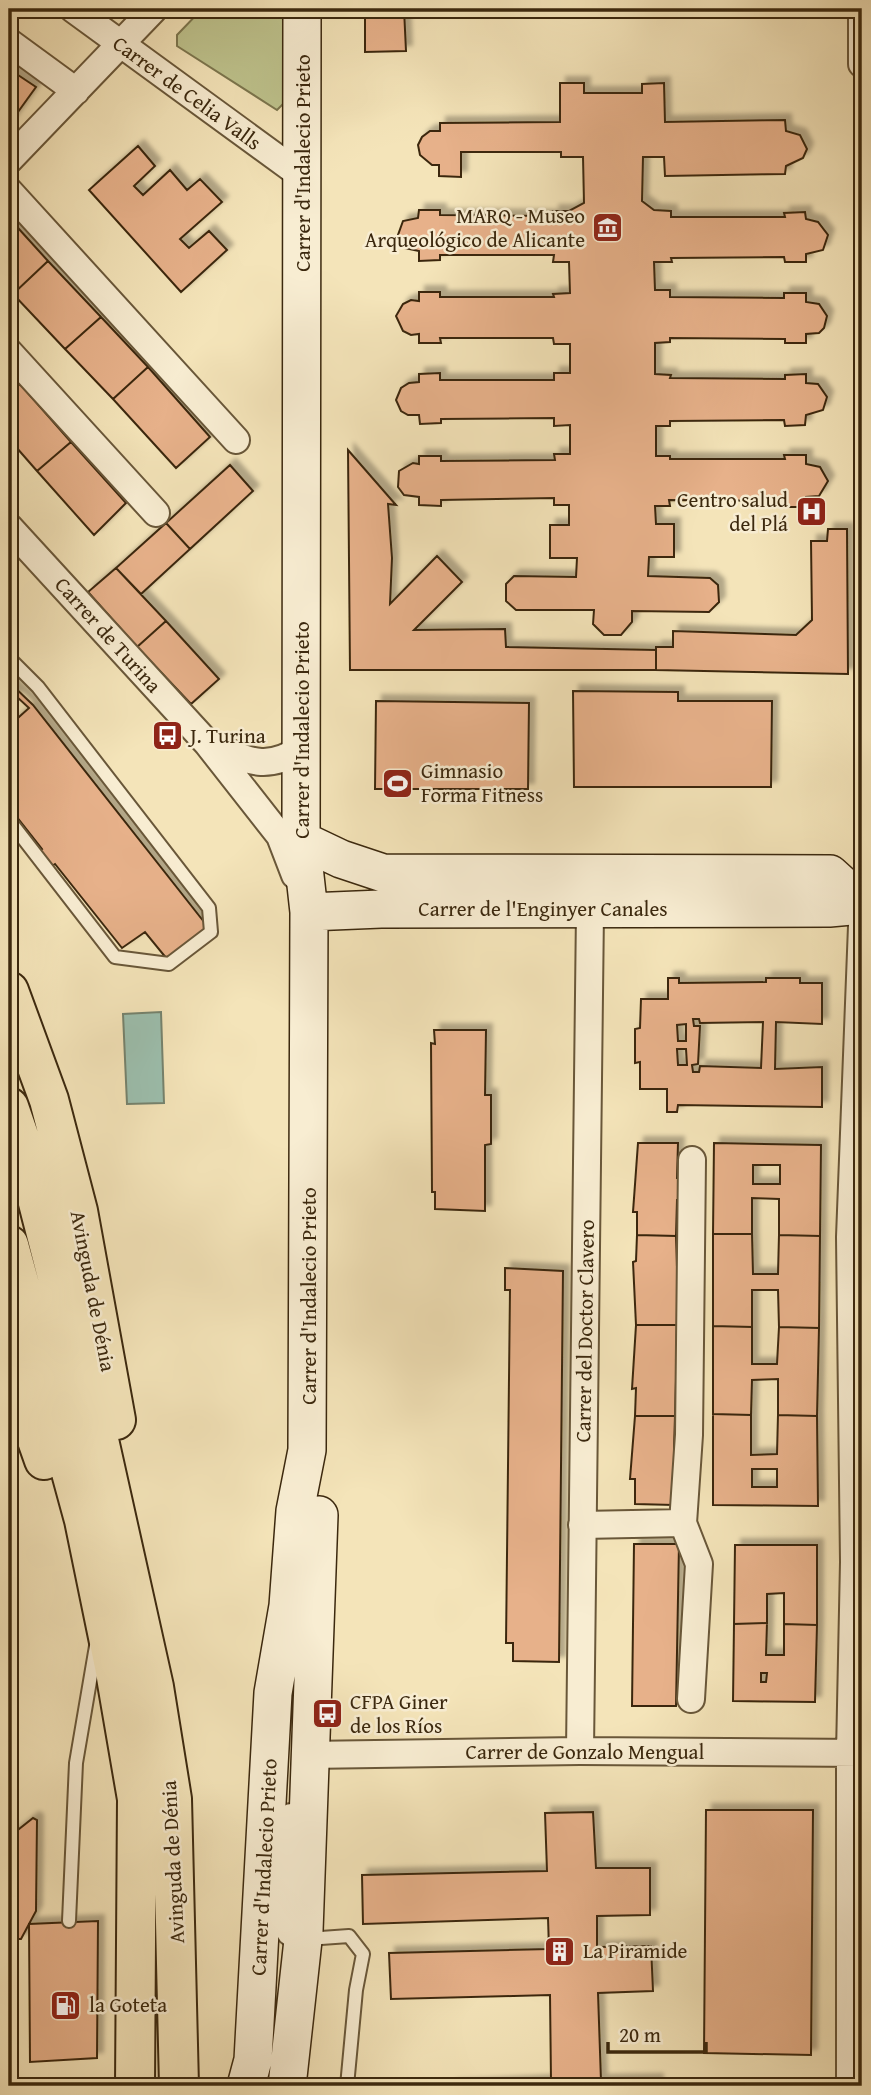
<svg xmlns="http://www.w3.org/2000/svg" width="871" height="2095" viewBox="0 0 871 2095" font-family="'Gentium Book Plus',serif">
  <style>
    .park { fill: #bec38d; stroke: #7c764e; stroke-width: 2 }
    .water { fill: #9cbfae; stroke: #75836e; stroke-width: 2 }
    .building { fill: #e7b18a; stroke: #3b280e; stroke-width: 2; fill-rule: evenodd; filter: url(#shadow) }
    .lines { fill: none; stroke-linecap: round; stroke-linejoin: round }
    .lane-casing { stroke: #695739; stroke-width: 16 }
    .street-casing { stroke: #695739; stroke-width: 30 }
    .secondary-casing { stroke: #3b280e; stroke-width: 40 }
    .primary-casing { stroke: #3b280e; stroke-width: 42 }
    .lane { stroke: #f8edd2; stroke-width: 12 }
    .street { stroke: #f8edd2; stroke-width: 26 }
    .secondary { stroke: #f8edd2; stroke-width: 37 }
    .primary { stroke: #f4e4b9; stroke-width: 38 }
    .labels { text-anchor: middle; stroke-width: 5; stroke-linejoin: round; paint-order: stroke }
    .street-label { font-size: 21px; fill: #3b280e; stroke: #f8edd2 }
    .poi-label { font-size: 21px; fill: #3b280e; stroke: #f8edd2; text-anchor: start }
  </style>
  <defs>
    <filter id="shadow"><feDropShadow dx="6" dy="-6" stdDeviation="2" flood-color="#0004"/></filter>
  </defs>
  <rect width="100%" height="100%" fill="#f4e4b9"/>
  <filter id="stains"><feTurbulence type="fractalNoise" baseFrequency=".00286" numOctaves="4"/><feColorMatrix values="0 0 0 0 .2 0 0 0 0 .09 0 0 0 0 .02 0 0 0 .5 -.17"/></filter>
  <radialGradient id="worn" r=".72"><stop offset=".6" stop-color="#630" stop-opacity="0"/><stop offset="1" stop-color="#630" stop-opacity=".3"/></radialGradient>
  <path class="park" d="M202 9H286L287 100 277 110 177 46V35Z"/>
  <path class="water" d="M161 1012 164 1103 127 1104 123 1014Z"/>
  <path class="building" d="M365 9H404L406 51 365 52Z
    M9 69 36 87 10 123 9 122Z
    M560 83H584V93H642V84L664 83 665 122 785 120 786 131 800 135 807 149 803 158 786 166 785 174 665 176 664 157H643L642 201 654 210 671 211V217H785L784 213 805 212 806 219 818 222 828 235 823 250 806 254V262H785L784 257 671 258 672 262H654L655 290H670V297L784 298V293H806V302L819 304 827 316 824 328 819 333 806 334V343H785V339L670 338V342L655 343V374L671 375 670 378 785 379V375L806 374V383L818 384 827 397 823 410 806 415 805 425 785 426 784 420 670 421V426H656V456H670V459H785L784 455H806V464L820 467 828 481 819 496 806 497V507H784L785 501 669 500 670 506H655L656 524H674V557H649L648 576 710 578 718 585 719 602 709 612 632 611V622L621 635H604L593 624 594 610H516L506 601V584L514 576 576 577 577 558H550V525H569V505H554V498L441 500V506L419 505V497L404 495 398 487 399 471 413 463 419 464V456H441V461L555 460 554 454H570V425L554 426V418L441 419V423L420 424 419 415H408L401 411 396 400 401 388 409 383 419 382V374L440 373V380H554V373H570V344H554L553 338H440L441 343H419V334L411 335 403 331 396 316 403 304 411 300 419 301V292H440V297H554L553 294 570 293 569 262H553L554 255H440V260L419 261V251L405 248 398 235 403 221 418 218 419 210H440V215L554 216 553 211H569L584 203 583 157H561V152H461V177L439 176V165H432L420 155 418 145 422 137 430 131H440V123L560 122Z
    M138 146 155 166 134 186 143 195 170 170 187 190 200 179 222 202 180 239 189 248 209 231 227 250 181 292 89 190Z
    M9 218 48 261 13 294 9 289Z
    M48 261 101 317 65 349 13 294Z
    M101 317 148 367 113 399 65 349Z
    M148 367 210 437 176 468 113 399Z
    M9 373 20 384 9 394Z
    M20 384 71 442 37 471 9 439V394Z
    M71 442 126 503 94 535 37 471Z
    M348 450 396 505 388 504 392 558 390 604 437 556 462 582 414 630 505 629 506 647 656 650V670H350Z
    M230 465 253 491 190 549 166 523Z
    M166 523 190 549 141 594 116 568Z
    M828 529H847L848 674 656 670V647H673V631L796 635 812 620 811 541H827Z
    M116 568 166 621 137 647 88 592Z
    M166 621 219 679 191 704 137 647Z
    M9 682 33 705 208 927 167 959 145 932 122 948 55 864 52 866 39 851 42 849 9 807V726L29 708 16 696 9 702Z
    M573 691 678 692V701H772L771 787H574Z
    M376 701 529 703 528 789H375Z
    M668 978H679V983L766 982V978H800V983H822V1024L776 1022 775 1069 822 1067V1107L678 1105 677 1112H667V1089H640V1062L635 1063V1029L640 1028 641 999H668ZM693 1019H699L700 1023 763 1022 761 1068 700 1066 699 1072H693L692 1065 698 1064 700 1026H694ZM686 1024V1041H678L677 1025ZM677 1049H686L687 1065H678Z
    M434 1030H486L485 1095H491V1144L485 1145V1211L435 1209V1192H432L431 1043 435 1044Z
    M638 1143H678L677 1178H687L686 1200H677L676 1236 637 1235V1212H633Z
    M714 1143 821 1145 820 1236 779 1235V1199L752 1198V1234H713ZM753 1165H780V1184H753Z
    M713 1234H752L753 1274H778L779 1235 820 1236 819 1328 779 1327 778 1290H752V1327L713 1326Z
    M637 1235 676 1236 677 1267 685 1268V1292H677V1325H636L633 1262 636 1261Z
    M505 1268 563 1271 559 1662 513 1661V1643H506L510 1290H505Z
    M636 1325H677L676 1359H684V1382L676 1381 675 1416H635L636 1388 632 1389Z
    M713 1326 752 1327V1364H777L779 1327 819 1328 817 1416 778 1415V1379L752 1380 751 1415 713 1414Z
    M713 1414 751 1415V1455L777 1454 778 1415 817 1416 818 1506 713 1505ZM752 1469H777V1487H752Z
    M635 1416H675L674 1449H684L674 1505 635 1504V1479H630Z
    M634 1544H679L676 1706H632Z
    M735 1545H817V1625L784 1624V1593L767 1594V1623L734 1624Z
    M767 1623 766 1655H784V1624L817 1625 815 1702 733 1701 734 1624ZM761 1673H767L766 1682H761Z
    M706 1810H813L811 2055 704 2053Z
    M593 1812 596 1868H650V1915L597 1916V1947L651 1946 653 1991 598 1993 601 2081 657 2080V2086H450L551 2081 550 1995 391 1999 389 1953 549 1949 548 1918 363 1924 362 1875 547 1871 545 1813Z
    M33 1818 37 1820 36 1911 21 1939H9V1837Z
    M98 1921 97 2058 30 2062 29 1924Z"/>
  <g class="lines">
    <defs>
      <path id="lane" d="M9 658 38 687 209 908 211 932 169 964 115 957 9 820
        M69 1921 76 1763 96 1646
        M307 1939 349 1936 363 1954 356 1990 347 2086"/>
      <path id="street" d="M73 9 302 176
        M862 9V64
        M9 42 76 91
        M9 160 154 9
        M9 191 236 440
        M9 352 156 513
        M9 527 207 743 280 836 295 875
        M209 744C248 760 264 773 303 748
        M582 1525 683 1523
        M691 1699 699 1564 683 1523 689 1435 692 1160
        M580 1751 590 911
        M308 1755 580 1751 862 1753
        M291 1817 284 1918 290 1932 303 1939
        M850 2086V1753L854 1562 850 1237 862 926"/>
      <path id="secondary" d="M301 840 341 859 383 873 830 874 862 903
        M309 912 381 909 829 908 862 905
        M246 2086 253 2060 273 1693 288 1606 295 1511 307 1450 309 912 301 840 302 9
        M287 2086 304 1931 319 1515"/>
      <path id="primary" d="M9 991 49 1100 78 1211 116 1420
        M9 1107 26 1156 99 1440 154 1687 172 1799 179 2086
        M9 1245 84 1520 115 1671 137 1799 135 2086
        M9 1361 44 1460"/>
    </defs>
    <use href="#lane" class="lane-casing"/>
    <use href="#street" class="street-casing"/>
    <use href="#secondary" class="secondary-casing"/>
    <use href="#primary" class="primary-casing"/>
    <use href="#lane" class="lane"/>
    <use href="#street" class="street"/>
    <use href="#secondary" class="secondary"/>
    <use href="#primary" class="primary"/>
  </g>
  <defs>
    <symbol id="museum-square" viewBox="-11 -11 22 22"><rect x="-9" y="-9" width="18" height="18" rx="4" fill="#8f2418" stroke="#f8edd2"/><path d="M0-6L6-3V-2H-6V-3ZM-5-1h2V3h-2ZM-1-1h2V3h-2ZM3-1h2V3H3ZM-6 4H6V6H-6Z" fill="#fff"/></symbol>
    <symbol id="hospital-square" viewBox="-11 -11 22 22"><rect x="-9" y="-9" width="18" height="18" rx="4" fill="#8f2418" stroke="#f8edd2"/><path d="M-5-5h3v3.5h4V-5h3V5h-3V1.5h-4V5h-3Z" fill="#fff"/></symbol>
    <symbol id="bus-square" viewBox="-11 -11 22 22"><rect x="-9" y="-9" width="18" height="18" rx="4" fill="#8f2418" stroke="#f8edd2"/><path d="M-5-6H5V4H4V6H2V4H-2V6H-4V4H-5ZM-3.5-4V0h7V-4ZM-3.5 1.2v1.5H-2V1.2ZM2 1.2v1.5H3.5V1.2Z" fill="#fff"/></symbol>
    <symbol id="stadium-square" viewBox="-11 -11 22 22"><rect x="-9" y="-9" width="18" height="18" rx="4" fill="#8f2418" stroke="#f8edd2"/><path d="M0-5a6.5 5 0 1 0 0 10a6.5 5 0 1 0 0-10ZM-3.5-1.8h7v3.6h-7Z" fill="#fff"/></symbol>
    <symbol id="building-square" viewBox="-11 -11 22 22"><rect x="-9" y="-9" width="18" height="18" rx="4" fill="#8f2418" stroke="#f8edd2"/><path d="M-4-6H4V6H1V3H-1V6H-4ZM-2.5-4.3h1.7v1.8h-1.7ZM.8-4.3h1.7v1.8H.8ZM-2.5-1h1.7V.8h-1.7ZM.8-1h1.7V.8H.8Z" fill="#fff"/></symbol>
    <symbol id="fuel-square" viewBox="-11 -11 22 22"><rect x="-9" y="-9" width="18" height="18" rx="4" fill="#8f2418" stroke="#f8edd2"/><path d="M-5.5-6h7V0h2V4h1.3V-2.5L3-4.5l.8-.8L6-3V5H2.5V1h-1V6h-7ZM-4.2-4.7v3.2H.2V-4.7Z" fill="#fff"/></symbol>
  </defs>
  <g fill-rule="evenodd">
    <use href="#museum-square" x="590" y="210" width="35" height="35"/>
    <use href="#hospital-square" x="794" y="494" width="35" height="35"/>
    <use href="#bus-square" x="150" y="718" width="35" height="35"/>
    <use href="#stadium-square" x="380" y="766" width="35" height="35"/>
    <use href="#bus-square" x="310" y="1696" width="35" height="35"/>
    <use href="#building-square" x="542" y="1934" width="35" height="35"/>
    <use href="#fuel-square" x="48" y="1988" width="35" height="35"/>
  </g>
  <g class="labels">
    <g class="street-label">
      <text transform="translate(187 93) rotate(36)" y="7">Carrer de Celia Valls</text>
      <text transform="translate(303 163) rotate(-90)" y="7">Carrer d'Indalecio Prieto</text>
      <text transform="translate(108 635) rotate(48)" y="7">Carrer de Turina</text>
      <text transform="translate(302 730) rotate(-90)" y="7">Carrer d'Indalecio Prieto</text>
      <text x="543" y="916">Carrer de l'Enginyer Canales</text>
      <text transform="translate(93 1291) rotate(79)" y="7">Avinguda de Dénia</text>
      <text transform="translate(309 1296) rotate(-90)" y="7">Carrer d'Indalecio Prieto</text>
      <text transform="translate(585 1331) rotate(-89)" y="7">Carrer del Doctor Clavero</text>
      <text x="585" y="1759">Carrer de Gonzalo Mengual</text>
      <text transform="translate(173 1862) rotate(-93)" y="7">Avinguda de Dénia</text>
      <text transform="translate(264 1867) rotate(-87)" y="7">Carrer d'Indalecio Prieto</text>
    </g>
    <g class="poi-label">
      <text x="585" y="223" text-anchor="end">MARQ - Museo<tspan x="585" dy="24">Arqueológico de Alicante</tspan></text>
      <text x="788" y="507" text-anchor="end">Centro salud<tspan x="788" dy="24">del Plá</tspan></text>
      <text x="190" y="743">J. Turina</text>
      <text x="421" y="778">Gimnasio<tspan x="421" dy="24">Forma Fitness</tspan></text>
      <text x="350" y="1709">CFPA Giner<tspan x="350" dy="24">de los Ríos</tspan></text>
      <text x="583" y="1958">La Piramide</text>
      <text x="89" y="2012">la Goteta</text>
    </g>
  </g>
  <rect width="871" height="2095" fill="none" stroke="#f4e4b9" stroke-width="35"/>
  <rect x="10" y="10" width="850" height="2074" fill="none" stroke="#3b280e" stroke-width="3.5"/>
  <rect x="18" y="18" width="836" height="2060" fill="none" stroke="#3b280e" stroke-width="2"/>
  <path d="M608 2042v10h98v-10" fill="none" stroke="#3b280e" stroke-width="3.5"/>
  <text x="619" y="2042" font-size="21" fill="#3b280e" stroke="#f8edd2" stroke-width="5" paint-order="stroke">20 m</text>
  <rect width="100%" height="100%" filter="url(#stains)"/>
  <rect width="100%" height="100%" fill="url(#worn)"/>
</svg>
